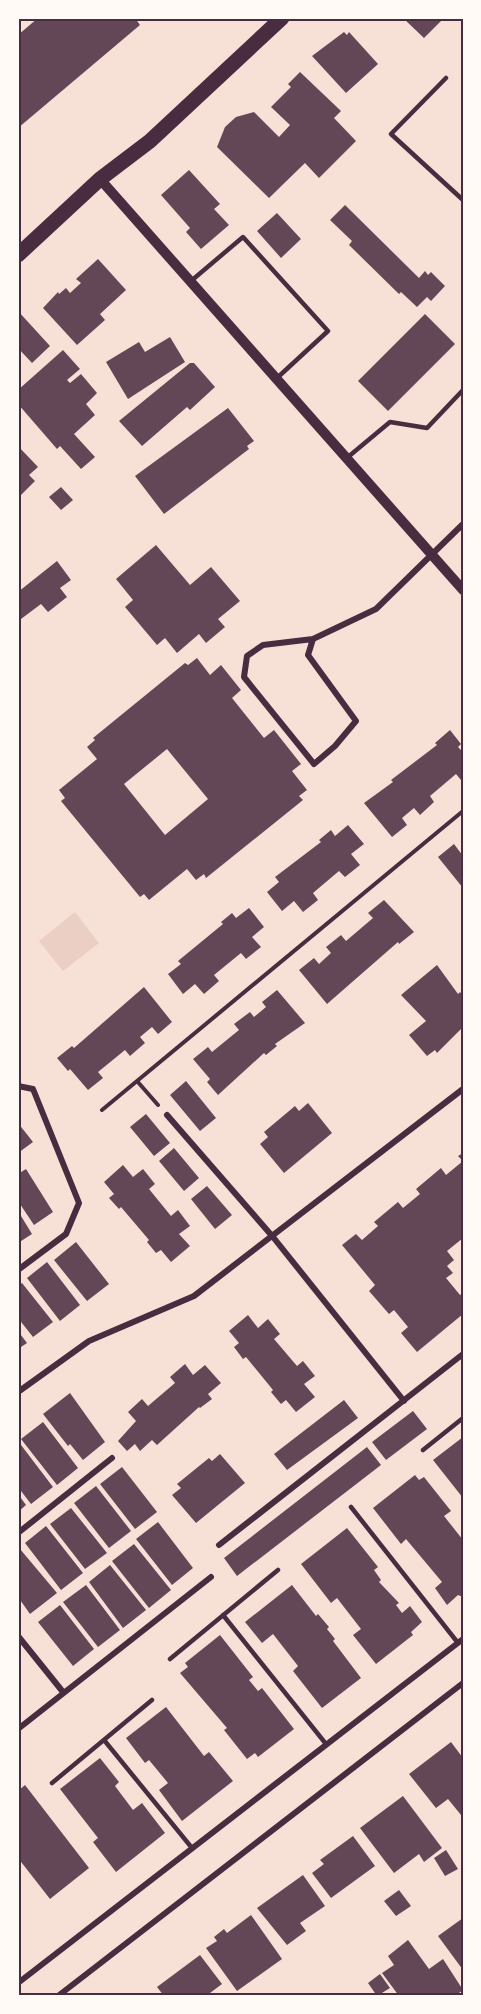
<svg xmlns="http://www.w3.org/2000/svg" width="481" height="2014" viewBox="0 0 481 2014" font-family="'DejaVu Sans',sans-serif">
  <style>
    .green { fill: #ebcfc5 }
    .building { fill: #644757; fill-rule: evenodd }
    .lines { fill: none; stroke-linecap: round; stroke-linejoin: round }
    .path { stroke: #4a2c40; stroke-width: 4 }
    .service { stroke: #4a2c40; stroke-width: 4.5 }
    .minor { stroke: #4a2c40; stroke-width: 6 }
    .tertiary { stroke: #4a2c40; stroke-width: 10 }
    .primary { stroke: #4a2c40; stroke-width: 15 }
    .neatline { fill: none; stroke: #4a2c40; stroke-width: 2 }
  </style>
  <rect width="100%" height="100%" fill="#f7e1d7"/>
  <path class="green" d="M75 912 99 943 63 971 39 941Z"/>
  <path class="building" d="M38 18H135L140 25 18 128V35Z
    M403 18H444L424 38Z
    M344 32 347 35 349 32 378 64 346 93 312 56Z
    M300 72 341 111 334 118 356 141 319 178 305 163 269 198 217 147 225 127 236 117 254 112 279 137 290 125 271 107 291 87 288 84Z
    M189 170 220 204 214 209 229 225 201 249 186 232 190 228 161 195Z
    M345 205 419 278 425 271 428 275 431 272 445 286 431 301 427 297 417 307 401 292 399 294 349 245 352 241 330 220Z
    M277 213 301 239 281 258 257 231Z
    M98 259 126 290 100 314 105 320 77 345 43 308 58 292 59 294 66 288 70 293 81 283 76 279Z
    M18 311 50 346 32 363 18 348Z
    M425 314 455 344 388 411 358 381Z
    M170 337 185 362 128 399 106 362 139 342 145 352Z
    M63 350 80 369 67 380 70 383 81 374 97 393 86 404 95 415 74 434 95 457 81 469 60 446 57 449 18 404V390Z
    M190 363H194L215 387 190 410 187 407 142 446 119 421Z
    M228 408 254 441 247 446 249 449 164 514 135 476Z
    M18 446 38 467 29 475 35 481 18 498Z
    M61 487 73 500 61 510 49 497Z
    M156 545 190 585 211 567 240 601 218 619 225 627 206 643 199 634 177 653 165 638 157 645 125 607 133 600 116 579Z
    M57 561 71 580 60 588 67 597 48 612 41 604 21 619 18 615V592Z
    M197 658 210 675 221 665 241 690 232 698 264 738 274 730 301 764 292 771 307 790 299 796 303 800 206 878 204 874 196 880 187 869 149 900 144 894 140 897 61 801 65 798 59 790 97 759 87 747 95 740 93 738 185 663 188 665ZM167 749 208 799 165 835 124 784Z
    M450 730 461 744 458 747 463 752V778L461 780 456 774 430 796 434 802 420 815 414 808 402 818 407 825 392 837 364 803 393 782 391 780 437 745 435 743Z
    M348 825 364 844 351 854 360 865 345 877 339 871 313 893 318 900 303 912 294 901 282 911 267 892 279 882 275 877 321 842 319 840 331 830 335 836Z
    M454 844 463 856V888L438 857Z
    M384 900 414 932 399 944 398 942 327 1004 299 970 314 958 319 964 331 953 326 947 341 935 346 941 373 918 368 913Z
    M249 908 264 927 252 937 261 947 246 959 241 953 214 975 219 981 204 994 195 984 183 994 168 974 181 964 178 961 223 924 221 922 232 913 236 918Z
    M437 965 458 994 460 992 463 996V1027L437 1053 435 1050 427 1056 409 1035 426 1021 401 995Z
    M144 987 172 1022 158 1034 152 1027 140 1037 145 1043 130 1056 125 1050 98 1072 103 1078 88 1090 70 1069 68 1071 57 1058 72 1046 74 1048Z
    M277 990 305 1023 275 1044 277 1046 266 1055 264 1053 218 1095 207 1082 210 1079 193 1059 208 1047 212 1052 239 1030 234 1024 250 1012 254 1017 266 1007 262 1002Z
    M186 1081 216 1118 200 1131 170 1095Z
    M308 1103 332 1133 284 1173 260 1144 268 1137 264 1132 295 1106 299 1111Z
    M146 1114 170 1143 154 1156 130 1127Z
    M18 1123 33 1142 18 1153Z
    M174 1148 199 1178 184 1191 159 1161Z
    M463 1153V1238L447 1251 454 1260 447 1266 453 1273 446 1278 460 1295 463 1293V1314L417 1352 401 1333 408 1327 394 1310 389 1314 369 1291 375 1285 342 1245 356 1234 362 1240 378 1226 374 1222 398 1202 403 1208 420 1194 416 1189 441 1168 446 1175 463 1161 458 1156Z
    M123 1165 133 1177 143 1169 155 1184 149 1189 171 1216 178 1210 190 1226 179 1234 190 1246 171 1262 161 1250 156 1253 147 1242 149 1240 121 1207 119 1209 109 1198 114 1194 104 1182Z
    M26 1169 53 1212 34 1225 18 1201V1174Z
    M207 1186 232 1215 215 1229 191 1199Z
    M18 1211 32 1234 18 1243Z
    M76 1242 109 1284 87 1301 54 1260Z
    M47 1262 80 1305 60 1321 27 1278Z
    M22 1283 53 1322 33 1337 18 1318V1286Z
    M248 1315 258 1328 268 1319 280 1334 274 1339 297 1366 303 1361 315 1376 304 1384 315 1397 296 1412 286 1400 281 1404 271 1392 273 1390 246 1357 243 1359 234 1347 239 1343 229 1331Z
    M18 1331 27 1343 18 1349Z
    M185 1364 193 1375 205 1365 221 1383 208 1394 212 1399 200 1408 199 1407 157 1445 152 1440 140 1451 135 1444 127 1451 118 1441 136 1421 128 1412 142 1399 148 1406 175 1383 170 1377Z
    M70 1393 105 1442 83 1460 70 1444 68 1446 43 1414Z
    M344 1400 358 1418 287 1470 274 1454Z
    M413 1411 427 1429 386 1460 372 1442Z
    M43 1422 78 1468 57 1485 21 1439Z
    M463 1437V1498L433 1460Z
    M18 1441 53 1487 31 1504 18 1487Z
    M367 1447 381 1465 237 1576 224 1558Z
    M220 1454 245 1483 196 1523 172 1495 181 1488 177 1484 209 1458 212 1461Z
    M122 1467 157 1512 135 1529 100 1484Z
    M415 1475 419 1480 424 1477 451 1511 444 1516 463 1540V1597L458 1595 447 1605 435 1588 442 1582 406 1539 401 1544 373 1508Z
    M96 1486 131 1531 109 1548 74 1503Z
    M18 1494 26 1505 18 1512Z
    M71 1508 107 1553 85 1569 50 1524Z
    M158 1522 193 1568 172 1585 136 1539Z
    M46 1526 83 1573 61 1590 25 1543Z
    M347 1528 378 1567 374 1570 381 1580 379 1582 399 1603 396 1605 402 1613 410 1606 422 1622 411 1632 413 1635 376 1664 353 1635 361 1629 337 1598 331 1603 301 1564Z
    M134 1544 171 1590 149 1608 112 1561Z
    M20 1549 57 1593 30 1614 18 1597Z
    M110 1565 146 1610 123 1628 89 1582Z
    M86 1585 120 1630 98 1647 63 1602Z
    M292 1585 316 1616 318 1614 329 1627 327 1629 335 1639 333 1641 361 1678 322 1708 293 1671 298 1666 273 1634 262 1643 245 1622Z
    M60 1605 94 1649 73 1666 38 1622Z
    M220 1635 253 1677 249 1680 258 1691 262 1688 294 1729 258 1757 255 1753 247 1759 224 1730 227 1728 180 1673 188 1667 185 1663Z
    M166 1707 204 1756 209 1752 233 1781 182 1821 159 1790 168 1783 149 1760 145 1763 126 1738Z
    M451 1742 463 1758V1813L461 1815 448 1799 436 1808 409 1774Z
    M100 1758 119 1782 115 1786 133 1810 142 1803 165 1833 116 1872 93 1842 98 1838 60 1789Z
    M25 1785 89 1868 50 1899 18 1858V1791Z
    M403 1796 442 1848 424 1862 419 1854 394 1873 360 1828Z
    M353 1836 375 1866 331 1898 312 1873 324 1864 320 1860Z
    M446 1850 458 1869 445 1876 434 1858Z
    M303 1875 325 1906 300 1923 306 1931 287 1945 257 1908Z
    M399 1890 411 1906 396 1916 384 1901Z
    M251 1915 282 1959 237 1991 206 1948 217 1941 214 1937 224 1929 227 1933Z
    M463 1918V1970L438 1936Z
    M408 1940 429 1969 443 1959 463 1990 455 1996H399L382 1973 394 1965 388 1956Z
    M200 1955 222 1984 206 1996H164L157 1987Z
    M380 1974 390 1988 377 1996 368 1983Z"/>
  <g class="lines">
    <path class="path" d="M137 1081 158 1105
      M102 1110 463 811"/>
    <path class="service" d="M446 78 391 134 463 200
      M191 281 243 237 328 331 277 378
      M348 457 390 422 427 428 463 390
      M423 1450 463 1418
      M351 1507 458 1643
      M223 1615 326 1744
      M170 1659 278 1570
      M104 1740 192 1848
      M52 1783 152 1700"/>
    <path class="minor" d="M313 639 263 645 247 656 244 677 314 764 335 746 356 721 308 655 313 639 376 609 463 524
      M18 1086 33 1089 79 1203 66 1234 18 1270
      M167 1115 273 1237 404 1401
      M18 1392 89 1341 194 1296 463 1089
      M18 1533 112 1458
      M219 1545 463 1354
      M18 1636 63 1692
      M18 1729 211 1577
      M18 1983 463 1639
      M58 1996 463 1683"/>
    <path class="tertiary" d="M100 179 463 590"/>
    <path class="primary" d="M18 255 100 179 150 141 282 18"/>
  </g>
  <rect width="481" height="2014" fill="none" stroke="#fffaf5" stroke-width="39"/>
  <rect x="20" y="20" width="442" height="1974" class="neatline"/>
</svg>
